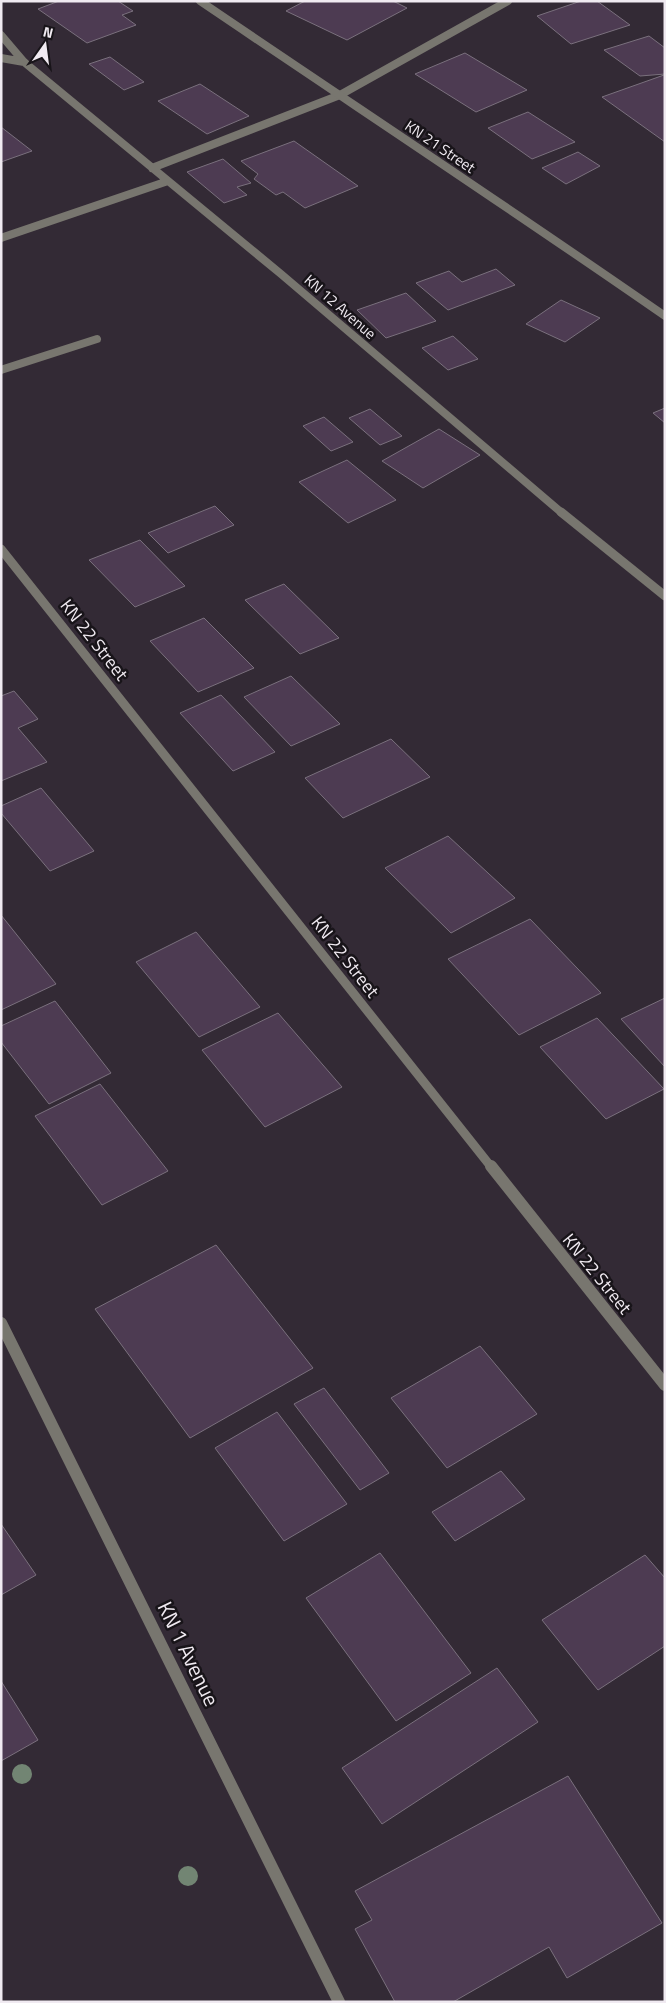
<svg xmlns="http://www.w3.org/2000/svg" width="666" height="2003" viewBox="0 0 666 2003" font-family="'Titillium Web',sans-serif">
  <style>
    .building { fill: #4d3b52; stroke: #7a707d }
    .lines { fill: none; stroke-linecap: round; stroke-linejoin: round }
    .minor-far2 { stroke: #78766f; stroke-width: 8 }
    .minor-far1 { stroke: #78766f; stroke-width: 9 }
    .minor { stroke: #78766f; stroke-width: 12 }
    .tertiary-far2 { stroke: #78766f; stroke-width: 8 }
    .tertiary-far1 { stroke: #78766f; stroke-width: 9 }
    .tertiary { stroke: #78766f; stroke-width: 12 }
    .tree { fill: #728573 }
    .labels { text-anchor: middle; stroke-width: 5; stroke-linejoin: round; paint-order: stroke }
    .far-street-label { font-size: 15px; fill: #f0eaf1; stroke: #181419 }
    .street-label { font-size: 18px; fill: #f0eaf1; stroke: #181419 }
    .near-street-label { font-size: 21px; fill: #f0eaf1; stroke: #181419 }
  </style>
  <rect width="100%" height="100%" fill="#332a35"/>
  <path class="building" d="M59 1H118L133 11 122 15 136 25 87 43 38 9Z
    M305 1H393L407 8 347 40 286 11Z
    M581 1H597L630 25 571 44 537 16Z
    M649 36 665 48V74L640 76 604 50Z
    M465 53 527 90 476 112 415 74Z
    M110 57 144 82 124 90 89 64Z
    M664 75 665 76V142L602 97Z
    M200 84 249 116 207 134 158 101Z
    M528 112 575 142 532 159 488 128Z
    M1 127 32 151 1 162Z
    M294 141 358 186 305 208 283 192 276 195 254 179 258 174 241 161Z
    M578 152 600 166 566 184 542 168Z
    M223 159 251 183 237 187 247 195 224 203 187 172Z
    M496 269 515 285 448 310 416 283 449 271 462 282Z
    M406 293 436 321 386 338 357 310Z
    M561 300 600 318 565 342 526 324Z
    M453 336 478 359 448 370 422 348Z
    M665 408V423L653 413Z
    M370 409 402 436 380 445 349 418Z
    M324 417 353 442 331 451 303 426Z
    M439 429 480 455 423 488 382 461Z
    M347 460 396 500 348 523 299 482Z
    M215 506 234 525 168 553 148 533Z
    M140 540 185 586 135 607 89 560Z
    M284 584 339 638 300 654 245 600Z
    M204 618 254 668 198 692 150 641Z
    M291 676 340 724 291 746 244 697Z
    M14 691 38 719 18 728 47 762 1 781V696Z
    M221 695 275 752 233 771 180 713Z
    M391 739 430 777 343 818 305 778Z
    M41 788 94 851 50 871 1 813V806Z
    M448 836 515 898 451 933 385 868Z
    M1 915 56 984 1 1010Z
    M530 919 601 993 519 1035 448 959Z
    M196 932 260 1007 199 1037 136 962Z
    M665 998V1067L621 1019Z
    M55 1001 111 1073 49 1104 1 1042V1026Z
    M278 1013 342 1087 265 1127 202 1050Z
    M597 1018 664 1089 606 1119 540 1047Z
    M100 1084 168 1171 102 1205 35 1116Z
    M216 1245 313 1368 190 1438 95 1309Z
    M480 1346 537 1414 447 1468 391 1398Z
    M324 1388 389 1473 360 1490 294 1404Z
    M277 1412 347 1504 284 1541 215 1448Z
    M501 1471 525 1499 455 1541 432 1512Z
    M1 1524 36 1575 1 1595Z
    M380 1553 471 1673 396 1721 306 1598Z
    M645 1555 665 1578V1646L598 1690 542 1620Z
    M497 1668 538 1722 382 1824 342 1768Z
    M1 1681 38 1740 1 1761Z
    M568 1776 662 1923 567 1978 549 1947 453 2002H395L355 1929 372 1920 355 1891Z"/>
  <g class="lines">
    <path class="minor-far2" d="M1 35 24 62 281 274 562 513
      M1 58 24 62
      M152 168 340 95 508 1
      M1 238 168 181
      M1 370 97 339"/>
    <path class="minor-far1" d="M561 512 665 596"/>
    <path class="minor" d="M1 1323 339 2002"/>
    <path class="tertiary-far2" d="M200 1C355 106 511 209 665 316"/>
    <path class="tertiary-far1" d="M1 549 492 1168"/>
    <path class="tertiary" d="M491 1166 665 1385"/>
  </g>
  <g class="tree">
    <circle cx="22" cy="1774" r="10"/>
    <circle cx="188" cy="1876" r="10"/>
  </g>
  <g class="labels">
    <g class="far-street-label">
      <text transform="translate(440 147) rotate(34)" y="5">KN 21 Street</text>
      <text transform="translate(340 307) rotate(41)" y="5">KN 12 Avenue</text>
    </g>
    <g class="street-label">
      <text transform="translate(94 640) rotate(52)" y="6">KN 22 Street</text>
      <text transform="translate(345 957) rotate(52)" y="6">KN 22 Street</text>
      <text transform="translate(597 1274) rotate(51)" y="6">KN 22 Street</text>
    </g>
    <g class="near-street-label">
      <text transform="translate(188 1654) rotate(64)" y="7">KN 1 Avenue</text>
    </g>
  </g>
  <rect width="666" height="2003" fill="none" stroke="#f0eaf1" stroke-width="5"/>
  <g transform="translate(45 45) rotate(14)" stroke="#181419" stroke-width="4" paint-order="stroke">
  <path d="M0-4L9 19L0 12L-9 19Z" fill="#f0eaf1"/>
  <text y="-8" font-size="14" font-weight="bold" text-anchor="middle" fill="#f0eaf1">N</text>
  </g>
</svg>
